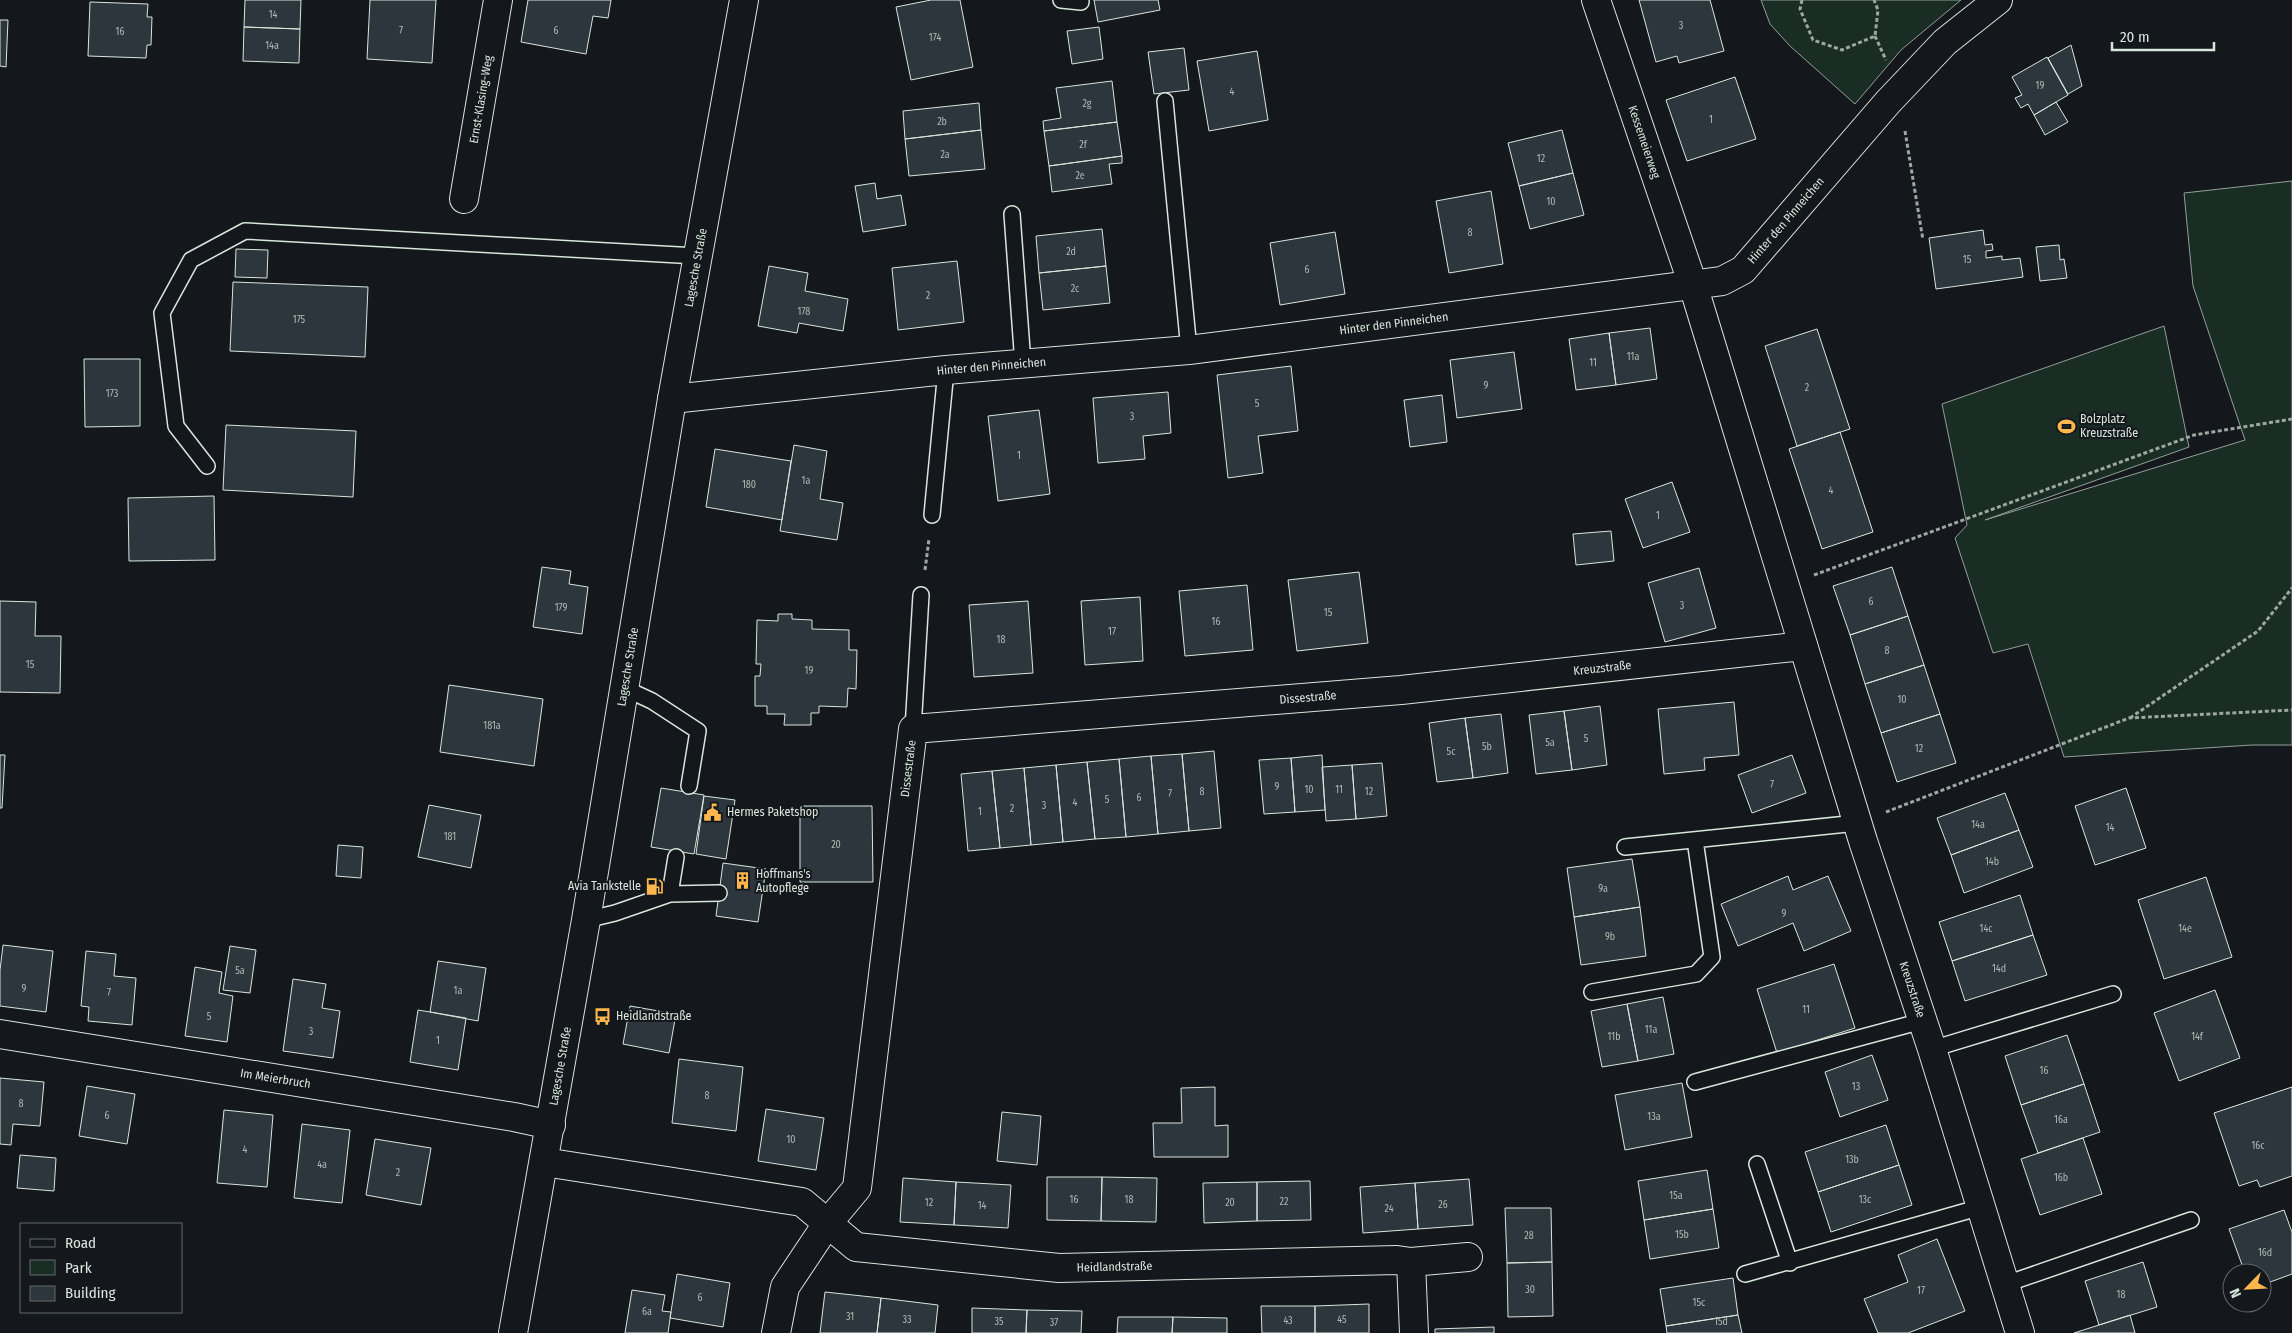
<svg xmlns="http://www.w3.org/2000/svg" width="2292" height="1333" viewBox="0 0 2292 1333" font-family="'Fira Sans Condensed',sans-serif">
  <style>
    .green { fill: #1a2d24; stroke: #939e99 }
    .building { fill: #2c363c; stroke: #d8e6dc }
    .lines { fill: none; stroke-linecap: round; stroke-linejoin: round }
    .service-casing { stroke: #d8e6dc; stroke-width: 18 }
    .minor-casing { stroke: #d8e6dc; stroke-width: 30 }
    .tertiary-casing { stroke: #d8e6dc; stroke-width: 30 }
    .path { stroke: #9da8a2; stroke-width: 3; stroke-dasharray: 4 2.5; stroke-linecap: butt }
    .service { stroke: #14181c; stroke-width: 15 }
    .minor { stroke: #14181c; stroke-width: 28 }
    .tertiary { stroke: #14181c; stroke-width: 28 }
    .labels { text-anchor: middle; stroke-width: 4; stroke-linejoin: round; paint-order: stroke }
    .number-label { font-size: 10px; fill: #adbab4 }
    .street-label { font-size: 12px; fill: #d8e6dc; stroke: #14181c }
    .poi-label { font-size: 12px; fill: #d8e6dc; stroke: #14181c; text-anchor: start }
  </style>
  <rect width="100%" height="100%" fill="#14181c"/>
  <path class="green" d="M1761 0H1961L1901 50 1855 104 1790 46 1770 24Z
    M2292 181V745H2252L2064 757 2028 644 1993 653 1955 538 1967 525 1942 404 2164 326 2189 447 1985 520 2245 440 2193 286 2184 193Z"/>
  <path class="building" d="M245 0H301L300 29 244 27Z
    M370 0H436L432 63 367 59Z
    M528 0H611L608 18 593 16 586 54 521 42Z
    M931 0H960L973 67 911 80 896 7Z
    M1094 0H1158L1160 10 1098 22Z
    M1639 0H1710L1724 51 1679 63 1677 56 1656 62Z
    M90 2 148 4 147 17H152L151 45H147L146 58 88 56Z
    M0 20H8L6 67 0 66Z
    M244 27 300 29 299 63 243 61Z
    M1099 27 1103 59 1072 64 1067 31Z
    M2071 45 2082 86 2068 94 2048 58Z
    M1184 48 1189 90 1154 94 1148 52Z
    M1257 51 1268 120 1209 131 1197 61Z
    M2047 57 2068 95 2034 115 2028 104 2021 108 2015 98 2022 95 2012 77Z
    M1735 77 1756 139 1687 161 1666 100Z
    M1112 81 1117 122 1044 131 1043 121 1061 118 1056 88Z
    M2056 102 2068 122 2045 135 2034 115Z
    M979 103 981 130 905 139 903 111Z
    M1117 122 1122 156 1049 166 1044 131Z
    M981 130 985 169 909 176 905 139Z
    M1562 130 1573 173 1519 186 1508 143Z
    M1122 156V163L1109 164 1112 184 1052 192 1049 166Z
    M1573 173 1584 215 1530 229 1519 186Z
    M875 183 877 199 901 195 906 225 863 232 855 186Z
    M1491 191 1503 264 1449 273 1436 201Z
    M1102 229 1106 266 1039 273 1036 236Z
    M1983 230 1985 245 1992 244 1993 250 1986 251V258L2002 256V260L2020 258 2023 277 1936 289 1929 238Z
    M1335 232 1345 294 1280 305 1270 243Z
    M2059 245 2060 260 2064 259 2067 278 2040 281 2036 247Z
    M236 249 268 250 267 278 235 277Z
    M957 261 964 322 898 330 892 268Z
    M769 266 808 273 805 291 848 299 843 331 799 323 797 333 758 326Z
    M1106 266 1110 303 1043 310 1039 273Z
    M233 282 368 287 365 357 230 351Z
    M1650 328 1657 379 1616 385 1609 333Z
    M1817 329 1850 429 1797 446 1765 346Z
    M1609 333 1616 385 1576 390 1569 339Z
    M1514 352 1522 409 1457 418 1450 360Z
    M84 359H140V426L85 427Z
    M1291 366 1298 431 1258 436 1263 473 1228 478 1217 375Z
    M1168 392 1171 433 1143 436 1145 459 1098 463 1093 398Z
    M1442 395 1447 442 1410 447 1404 400Z
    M1039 410 1050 494 998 501 988 416Z
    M226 425 356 431 353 497 223 490Z
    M1840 432 1873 532 1822 549 1789 449Z
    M794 445 827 451 820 499 843 503 837 540 780 531Z
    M715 449 791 461 782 520 706 507Z
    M1672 482 1690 532 1643 548 1625 499Z
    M214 496 215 560 129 561 128 498Z
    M1611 531 1614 561 1576 565 1573 534Z
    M542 567 571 571 569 584 588 587 582 634 533 627Z
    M1892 567 1908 616 1850 635 1833 586Z
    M1699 568 1716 628 1665 642 1648 583Z
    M1359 572 1368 643 1297 651 1288 580Z
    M1247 585 1253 650 1185 656 1179 591Z
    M1140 597 1143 661 1085 665 1081 601Z
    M0 601 36 602 35 636H61L60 693 0 692Z
    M1028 601 1033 673 974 677 969 605Z
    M778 614H792V619L812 620V629L849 630V650H857L856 689 848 688 847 707 819 706V713H811V725H784L785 714H767V706H755V676H760L761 664H756L757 620 778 621Z
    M1908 616 1924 665 1865 684 1850 635Z
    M1924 665 1940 714 1881 733 1865 684Z
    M449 685 543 699 534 766 440 752Z
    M1734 702 1739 755 1704 758 1705 770 1664 774 1658 709Z
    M1600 706 1607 765 1572 770 1564 711Z
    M1564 711 1572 770 1536 774 1529 715Z
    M1501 714 1508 773 1473 778 1465 718Z
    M1940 714 1956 763 1897 782 1881 733Z
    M1465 718 1473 778 1437 782 1429 723Z
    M1214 751 1221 828 1189 831 1182 754Z
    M1182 754 1189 831 1158 834 1151 756Z
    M0 755H5L2 808H0Z
    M1322 755 1325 810 1295 812 1291 758Z
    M1792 755 1806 793 1752 813 1738 775Z
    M1151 756 1158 834 1126 837 1119 759Z
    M1291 758 1295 812 1264 814 1259 760Z
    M1119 759 1126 837 1095 839 1087 762Z
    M1087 762 1095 839 1063 842 1056 765Z
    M1382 763 1387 816 1356 819 1352 765Z
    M1056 765 1063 842 1031 845 1024 768Z
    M1352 765 1356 819 1326 821 1322 767Z
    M1024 768 1031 845 1000 848 992 771Z
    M992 771 1000 848 968 851 961 774Z
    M661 788 704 795 694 854 651 847Z
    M2126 788 2146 848 2095 865 2075 806Z
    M2005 793 2019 830 1951 855 1937 818Z
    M704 796 735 800 726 859 696 854Z
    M429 805 481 815 471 868 418 857Z
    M800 806H872L873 882H800Z
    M2019 830 2033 867 1964 893 1951 855Z
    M338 845 363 847 361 878 336 876Z
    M1632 859 1640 907 1574 917 1567 868Z
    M723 863 766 869 758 922 716 916Z
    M1788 876 1793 890 1828 876 1851 931 1804 951 1793 923 1738 946 1721 904Z
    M2206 877 2232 957 2164 979 2138 900Z
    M2020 895 2033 935 1952 961 1939 922Z
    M1640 907 1646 956 1581 965 1574 917Z
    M2033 935 2047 975 1965 1001 1952 961Z
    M3 945 53 951 46 1012 0 1006V970Z
    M230 946 256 950 250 993 223 990Z
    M86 951 116 954 114 976 136 978 132 1025 88 1021 89 1007 81 1006Z
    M438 961 486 968 478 1021 430 1012Z
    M1834 964 1855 1028 1777 1053 1757 989Z
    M195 967 222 972 219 993 233 996 227 1042 185 1036Z
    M293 979 326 984 322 1008 340 1011 333 1058 283 1051Z
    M2215 990 2240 1058 2179 1081 2154 1013Z
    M1663 997 1674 1054 1638 1061 1627 1004Z
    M1627 1004 1638 1061 1602 1067 1591 1011Z
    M630 1006 676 1014 669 1053 623 1044Z
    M418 1010 466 1018 458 1070 410 1062Z
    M2067 1035 2084 1084 2021 1105 2005 1056Z
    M1872 1055 1888 1100 1840 1117 1825 1072Z
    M679 1059 743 1067 736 1131 672 1123Z
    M0 1078 44 1082 40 1126 13 1124 11 1145 0 1144Z
    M1682 1083 1692 1137 1625 1150 1615 1095Z
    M2084 1084 2100 1132 2038 1153 2021 1105Z
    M87 1086 135 1094 127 1144 79 1136Z
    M1215 1087V1126L1228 1125V1157H1154L1153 1123H1182L1181 1088Z
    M2292 1087V1176L2260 1187 2257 1180 2239 1186 2214 1113Z
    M766 1109 824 1118 816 1170 758 1161Z
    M224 1110 273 1115 267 1187 217 1183Z
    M1002 1112 1041 1116 1037 1165 997 1161Z
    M302 1124 350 1130 342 1203 294 1198Z
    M1886 1125 1899 1165 1818 1192 1805 1152Z
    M2083 1138 2102 1194 2040 1215 2021 1159Z
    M375 1139 431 1148 421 1205 366 1195Z
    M20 1155 56 1158 54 1191 17 1188Z
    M1899 1165 1912 1205 1831 1232 1818 1192Z
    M1707 1170 1713 1209 1644 1220 1638 1181Z
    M1047 1177H1102L1101 1221 1047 1220Z
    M1102 1177 1157 1178 1156 1222 1101 1221Z
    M903 1178 956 1182 954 1225 900 1222Z
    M1469 1179 1473 1225 1418 1229 1415 1183Z
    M1310 1181 1311 1220 1257 1221V1182Z
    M956 1182 1011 1185 1008 1228 954 1225Z
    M1257 1182V1221L1204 1223 1203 1183Z
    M1415 1183 1418 1229 1363 1233 1360 1187Z
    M1505 1208H1551L1552 1262 1507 1263Z
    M1713 1209 1719 1248 1650 1259 1644 1220Z
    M2284 1210 2292 1232V1274L2262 1285V1273H2245L2229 1229Z
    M1937 1239 1965 1311 1908 1333H1878L1864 1299 1908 1282 1898 1255Z
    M1552 1262 1553 1316 1508 1317 1507 1263Z
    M2143 1262 2157 1307 2099 1325 2085 1281Z
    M677 1274 730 1283 723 1327 670 1318Z
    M1733 1278 1738 1315 1666 1326 1660 1289Z
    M632 1290 665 1295 662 1311 671 1312 668 1333H625Z
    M825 1292 881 1298 877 1333H820Z
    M881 1298 938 1305 935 1333H877Z
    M1369 1304V1333H1315V1306Z
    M1261 1306H1315V1333H1262Z
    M972 1308 1027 1310 1026 1333H972Z
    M1027 1310 1082 1311 1081 1333H1026Z
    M1738 1315 1742 1333H1667L1666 1326Z
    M2130 1315 2135 1333H2074L2099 1325Z
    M1118 1317H1173L1172 1333H1117Z
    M1173 1317 1227 1318V1333H1172Z
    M1494 1327V1333H1435V1329Z"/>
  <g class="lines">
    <defs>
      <path id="service" d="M1061 0 1081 2
        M1165 101 1189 350
        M1012 214 1023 364
        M207 466 176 426 162 313 191 260 245 231 697 256
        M932 515 946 370
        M624 688 652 701 698 731 689 786
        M913 729 921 595
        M1625 847 1857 823
        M670 894 719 893
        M586 920 615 913 670 894 676 857
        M1592 992 1696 974 1712 957 1695 840
        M1932 1049 2113 994
        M1695 1082 1922 1021
        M1757 1164 1790 1263
        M1745 1274 1981 1207
        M2006 1284 2191 1220"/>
      <g id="minor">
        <path id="s1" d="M1596 0 1693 285 1863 841 1932 1049 2020 1333"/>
        <path id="s2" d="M464 199 498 0"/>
        <path id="s3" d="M672 399 946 370 1189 350 1722 281 1743 270 1888 102 1945 42 1998 0"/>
        <path id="s4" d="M0 1034 514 1117 551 1125"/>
        <path id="s5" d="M544 1162 802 1202 856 1247 1059 1268 1397 1260 1411 1262 1414 1333"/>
        <path d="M1411 1262 1468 1257"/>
        <path id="s6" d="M776 1333 785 1287 827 1224 857 1188 913 729 1401 690 1803 646"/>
      </g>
      <g id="tertiary">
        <path id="s7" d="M513 1333 586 920 672 399 744 0"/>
      </g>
    </defs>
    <use href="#service" class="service-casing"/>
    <use href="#minor" class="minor-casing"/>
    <use href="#tertiary" class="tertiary-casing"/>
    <path class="path" d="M1802 0 1800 9 1813 40 1842 50 1875 36 1878 10 1874 0
      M1875 36 1886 60
      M1905 131 1923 240
      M925 570 929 539
      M1814 575 2194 435 2292 419
      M2130 718 2258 631 2292 588
      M1886 812 2129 718 2292 710"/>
    <use href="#service" class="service"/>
    <use href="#minor" class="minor"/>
    <use href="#tertiary" class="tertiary"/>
  </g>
  <defs>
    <symbol id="stadium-bare" viewBox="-9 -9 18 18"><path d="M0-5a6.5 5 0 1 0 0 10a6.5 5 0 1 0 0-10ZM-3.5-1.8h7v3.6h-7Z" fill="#ffb74d" stroke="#14181c" stroke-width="2.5" paint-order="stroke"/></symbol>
    <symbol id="civic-bare" viewBox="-9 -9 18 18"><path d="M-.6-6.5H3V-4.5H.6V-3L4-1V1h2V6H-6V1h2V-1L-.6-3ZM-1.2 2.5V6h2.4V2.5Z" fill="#ffb74d" stroke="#14181c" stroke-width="2.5" paint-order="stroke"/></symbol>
    <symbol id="building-bare" viewBox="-9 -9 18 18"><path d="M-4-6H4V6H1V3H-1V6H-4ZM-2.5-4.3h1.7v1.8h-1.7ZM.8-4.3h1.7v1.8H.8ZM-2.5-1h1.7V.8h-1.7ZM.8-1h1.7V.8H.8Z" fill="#ffb74d" stroke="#14181c" stroke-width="2.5" paint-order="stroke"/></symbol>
    <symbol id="fuel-bare" viewBox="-9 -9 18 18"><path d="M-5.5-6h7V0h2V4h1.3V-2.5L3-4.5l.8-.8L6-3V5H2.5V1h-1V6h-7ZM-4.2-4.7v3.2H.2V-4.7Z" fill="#ffb74d" stroke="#14181c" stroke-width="2.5" paint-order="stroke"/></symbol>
    <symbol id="bus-bare" viewBox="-9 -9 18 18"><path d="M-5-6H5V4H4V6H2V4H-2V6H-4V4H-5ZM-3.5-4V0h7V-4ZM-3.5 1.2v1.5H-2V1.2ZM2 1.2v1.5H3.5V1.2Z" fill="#ffb74d" stroke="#14181c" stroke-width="2.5" paint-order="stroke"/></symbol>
  </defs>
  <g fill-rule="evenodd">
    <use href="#stadium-bare" x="2054" y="414" width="25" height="25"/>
    <use href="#civic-bare" x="700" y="800" width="25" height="25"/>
    <use href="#building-bare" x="730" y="868" width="25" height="25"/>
    <use href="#fuel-bare" x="642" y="874" width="25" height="25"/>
    <use href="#bus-bare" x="590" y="1004" width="25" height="25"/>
  </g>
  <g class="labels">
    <g class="number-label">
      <text x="273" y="18">14</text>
      <text x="1681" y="29">3</text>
      <text x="401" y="34">7</text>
      <text x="556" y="34">6</text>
      <text x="120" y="35">16</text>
      <text x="935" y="41">174</text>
      <text x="272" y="49">14a</text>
      <text x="2040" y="89">19</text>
      <text x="1232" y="95">4</text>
      <text x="1087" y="107">2g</text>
      <text x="1711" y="123">1</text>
      <text x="942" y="125">2b</text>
      <text x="1083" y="148">2f</text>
      <text x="945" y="158">2a</text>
      <text x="1541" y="162">12</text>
      <text x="1080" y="179">2e</text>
      <text x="1551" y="205">10</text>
      <text x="1470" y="236">8</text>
      <text x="1071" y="255">2d</text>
      <text x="1967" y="263">15</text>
      <text x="1307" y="273">6</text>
      <text x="1075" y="292">2c</text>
      <text x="928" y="299">2</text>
      <text x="804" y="315">178</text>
      <text x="299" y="323">175</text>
      <text x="1633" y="360">11a</text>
      <text x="1593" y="366">11</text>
      <text x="1486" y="389">9</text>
      <text x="1807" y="391">2</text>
      <text x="112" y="397">173</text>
      <text x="1257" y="407">5</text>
      <text x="1132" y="420">3</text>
      <text x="1019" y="459">1</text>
      <text x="806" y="484">1a</text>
      <text x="749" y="488">180</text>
      <text x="1831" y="494">4</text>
      <text x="1658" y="519">1</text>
      <text x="1871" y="605">6</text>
      <text x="1682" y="609">3</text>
      <text x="561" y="611">179</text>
      <text x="1328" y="616">15</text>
      <text x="1216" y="625">16</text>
      <text x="1112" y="635">17</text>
      <text x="1001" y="643">18</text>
      <text x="1887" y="654">8</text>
      <text x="30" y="668">15</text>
      <text x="809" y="674">19</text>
      <text x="1902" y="703">10</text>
      <text x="492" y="729">181a</text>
      <text x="1586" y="742">5</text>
      <text x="1550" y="746">5a</text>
      <text x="1487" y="750">5b</text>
      <text x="1919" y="752">12</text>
      <text x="1451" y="755">5c</text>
      <text x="1772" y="788">7</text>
      <text x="1277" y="790">9</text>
      <text x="1309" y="793">10</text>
      <text x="1339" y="793">11</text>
      <text x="1202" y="795">8</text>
      <text x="1369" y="795">12</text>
      <text x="1170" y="797">7</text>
      <text x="1139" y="801">6</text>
      <text x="1107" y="803">5</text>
      <text x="1075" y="806">4</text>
      <text x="1044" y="809">3</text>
      <text x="1012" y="812">2</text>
      <text x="980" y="815">1</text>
      <text x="1978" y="828">14a</text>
      <text x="2110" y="831">14</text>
      <text x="450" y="840">181</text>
      <text x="836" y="848">20</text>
      <text x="1992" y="865">14b</text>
      <text x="1603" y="892">9a</text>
      <text x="1784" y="917">9</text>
      <text x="1986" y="932">14c</text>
      <text x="2185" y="932">14e</text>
      <text x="1610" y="940">9b</text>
      <text x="1999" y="972">14d</text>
      <text x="240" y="974">5a</text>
      <text x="24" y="992">9</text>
      <text x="458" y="994">1a</text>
      <text x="109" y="996">7</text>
      <text x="1806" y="1013">11</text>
      <text x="209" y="1020">5</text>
      <text x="1651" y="1033">11a</text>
      <text x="311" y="1035">3</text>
      <text x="1614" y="1040">11b</text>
      <text x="2197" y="1040">14f</text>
      <text x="438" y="1044">1</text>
      <text x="2044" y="1074">16</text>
      <text x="1856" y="1090">13</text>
      <text x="707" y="1099">8</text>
      <text x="21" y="1107">8</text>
      <text x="107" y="1119">6</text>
      <text x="1654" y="1120">13a</text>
      <text x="2061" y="1123">16a</text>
      <text x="791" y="1143">10</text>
      <text x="2258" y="1149">16c</text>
      <text x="245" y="1153">4</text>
      <text x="1852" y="1163">13b</text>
      <text x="322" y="1168">4a</text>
      <text x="398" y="1176">2</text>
      <text x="2061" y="1181">16b</text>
      <text x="1676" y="1199">15a</text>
      <text x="1074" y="1203">16</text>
      <text x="1129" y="1203">18</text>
      <text x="1865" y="1203">13c</text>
      <text x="1284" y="1205">22</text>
      <text x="929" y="1206">12</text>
      <text x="1230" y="1206">20</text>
      <text x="1443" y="1208">26</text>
      <text x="982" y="1209">14</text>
      <text x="1389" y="1212">24</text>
      <text x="1682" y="1238">15b</text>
      <text x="1529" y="1239">28</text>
      <text x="2265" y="1256">16d</text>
      <text x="1530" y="1293">30</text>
      <text x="1921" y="1294">17</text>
      <text x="2121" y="1298">18</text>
      <text x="700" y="1301">6</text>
      <text x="1699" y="1306">15c</text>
      <text x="647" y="1315">6a</text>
      <text x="850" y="1320">31</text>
      <text x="907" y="1323">33</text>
      <text x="1342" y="1323">45</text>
      <text x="1288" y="1324">43</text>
      <text x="999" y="1325">35</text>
      <text x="1721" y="1325">15d</text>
      <text x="1054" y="1326">37</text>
    </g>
    <g class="street-label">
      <text dy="4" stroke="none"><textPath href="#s2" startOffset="101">Ernst-Klasing-Weg</textPath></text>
      <text dy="4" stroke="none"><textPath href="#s1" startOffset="150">Kessemeierweg</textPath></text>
      <text dy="4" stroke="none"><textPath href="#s3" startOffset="1146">Hinter den Pinneichen</textPath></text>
      <text dy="4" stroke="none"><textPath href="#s7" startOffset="1081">Lagesche Straße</textPath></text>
      <text dy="4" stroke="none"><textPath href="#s3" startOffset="726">Hinter den Pinneichen</textPath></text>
      <text dy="4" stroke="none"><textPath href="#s3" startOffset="321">Hinter den Pinneichen</textPath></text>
      <text dy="4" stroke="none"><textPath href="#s7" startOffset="676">Lagesche Straße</textPath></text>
      <text dy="4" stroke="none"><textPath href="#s6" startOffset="1324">Kreuzstraße</textPath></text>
      <text dy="4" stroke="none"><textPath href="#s6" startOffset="1028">Dissestraße</textPath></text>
      <text dy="4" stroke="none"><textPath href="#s6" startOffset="592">Dissestraße</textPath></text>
      <text dy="4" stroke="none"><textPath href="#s1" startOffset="1039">Kreuzstraße</textPath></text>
      <text dy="4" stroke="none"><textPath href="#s7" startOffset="271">Lagesche Straße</textPath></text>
      <text dy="4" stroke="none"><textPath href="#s4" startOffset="279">Im Meierbruch</textPath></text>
      <text dy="4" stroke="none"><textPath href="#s5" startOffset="591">Heidlandstraße</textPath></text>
    </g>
    <g class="poi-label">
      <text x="2080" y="423">Bolzplatz<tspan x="2080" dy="14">Kreuzstraße</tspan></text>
      <text x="727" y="816">Hermes Paketshop</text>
      <text x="756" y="878">Hoffmans's<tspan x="756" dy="14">Autopflege</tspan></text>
      <text x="641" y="890" text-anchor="end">Avia Tankstelle</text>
      <text x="616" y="1020">Heidlandstraße</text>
    </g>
  </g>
  <rect x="20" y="1223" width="162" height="90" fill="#14181c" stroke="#626a69"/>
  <rect x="30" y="1239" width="25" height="8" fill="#14181c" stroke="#626a69"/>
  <text x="65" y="1248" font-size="15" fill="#d8e6dc">Road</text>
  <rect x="30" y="1260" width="25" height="15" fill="#1a2d24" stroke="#626a69"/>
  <text x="65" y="1273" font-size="15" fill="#d8e6dc">Park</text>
  <rect x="30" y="1286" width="25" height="15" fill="#2c363c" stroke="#626a69"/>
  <text x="65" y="1298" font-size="15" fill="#d8e6dc">Building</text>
  <g transform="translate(2247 1288) rotate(246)"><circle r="24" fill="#14181c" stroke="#626a69"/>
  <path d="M0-4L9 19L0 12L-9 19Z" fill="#ffb74d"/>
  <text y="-8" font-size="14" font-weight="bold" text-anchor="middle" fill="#d8e6dc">N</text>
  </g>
  <path d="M2112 42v8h102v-8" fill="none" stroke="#d8e6dc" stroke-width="2.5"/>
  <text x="2120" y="42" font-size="15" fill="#d8e6dc" stroke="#14181c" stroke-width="4" paint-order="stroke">20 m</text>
</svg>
